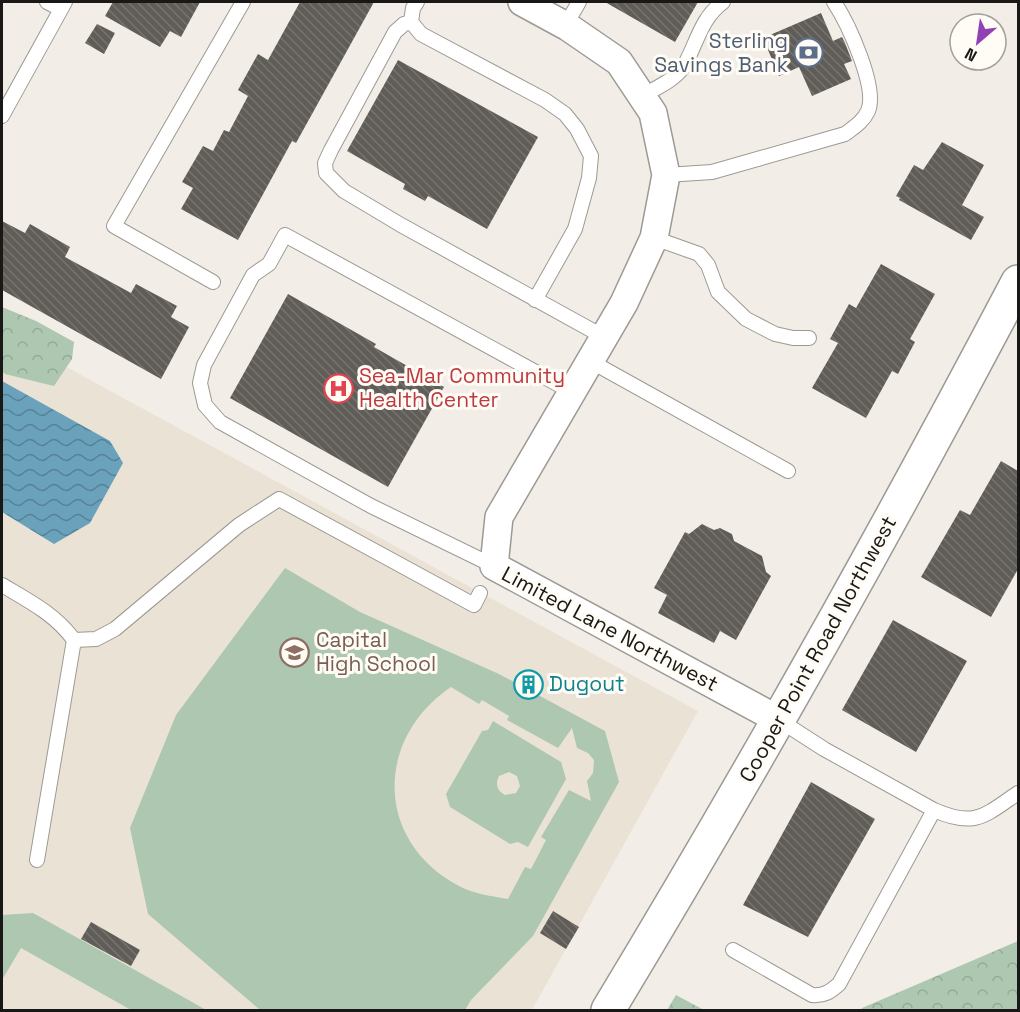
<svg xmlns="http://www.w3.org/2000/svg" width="1020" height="1012" viewBox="0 0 1020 1012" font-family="'Space Grotesk',sans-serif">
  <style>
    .built { fill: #eae3d5 }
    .forest { fill: url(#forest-crowns) }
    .pitch { fill: #adc7b0; fill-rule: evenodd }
    .water { fill: url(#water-waves) }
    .building { fill: url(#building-back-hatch) }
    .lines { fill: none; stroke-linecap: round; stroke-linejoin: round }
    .service-casing { stroke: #9d9993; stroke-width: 16 }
    .minor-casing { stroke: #9d9993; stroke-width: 30 }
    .secondary-casing { stroke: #9d9993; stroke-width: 36 }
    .service { stroke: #fff; stroke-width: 14 }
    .minor { stroke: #fff; stroke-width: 27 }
    .secondary { stroke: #fff; stroke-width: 33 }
    .labels { text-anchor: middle; stroke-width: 6; stroke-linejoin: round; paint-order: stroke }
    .service-label { font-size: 21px; fill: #4e5e75; stroke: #fffbf5; text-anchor: end }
    .health-label { font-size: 21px; fill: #be3a42; stroke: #fffbf5; text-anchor: start }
    .street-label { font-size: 21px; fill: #191816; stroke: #fffbf5 }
    .education-label { font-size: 21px; fill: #785e54; stroke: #fffbf5; text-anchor: start }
    .culture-label { font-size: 21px; fill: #0d838f; stroke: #fffbf5; text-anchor: start }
  </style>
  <defs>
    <pattern id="forest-crowns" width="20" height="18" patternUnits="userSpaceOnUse" patternTransform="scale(1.5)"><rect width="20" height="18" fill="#adc7b0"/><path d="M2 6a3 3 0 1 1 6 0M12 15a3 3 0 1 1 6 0" fill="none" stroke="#94aa97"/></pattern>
    <pattern id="water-waves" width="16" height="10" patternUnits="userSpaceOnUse" patternTransform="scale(1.5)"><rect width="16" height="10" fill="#6aa1bb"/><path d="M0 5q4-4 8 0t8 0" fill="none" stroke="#568297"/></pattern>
    <pattern id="building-back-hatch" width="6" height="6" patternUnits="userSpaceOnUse" patternTransform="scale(1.5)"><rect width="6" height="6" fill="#605c57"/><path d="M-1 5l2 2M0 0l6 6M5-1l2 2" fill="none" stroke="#767470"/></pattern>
  </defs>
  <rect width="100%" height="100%" fill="#f2eee7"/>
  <path class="built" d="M2 332 698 711 532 1010H2Z"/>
  <path class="forest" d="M2 307 36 321 74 342 72 359 54 386 5 374 2 371Z
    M1018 941V1010H861L862 1008Z
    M676 995 704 1010H667Z"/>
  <path class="pitch" d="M285 568 360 612 499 674 605 731 619 782 533 936 471 1000 465 1010H260L148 914 130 828 176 715ZM451 687 479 704 482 700 509 716 507 720 558 748 572 728 577 748 588 753 594 760 593 773 587 781 591 801 569 790 541 837 546 840 531 869 525 867 508 899C491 896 474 894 459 886 375 842 374 739 451 687Z
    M493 721 561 762 566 779 528 847 518 842 510 844 450 807 446 794 482 731 488 730ZM509 772 517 776 520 786 516 793 505 795C497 791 495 784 499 776Z
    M33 913 185 998 206 1010H131L21 948 2 980V915Z"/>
  <path class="water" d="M2 381 110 441 123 463 90 523 54 544 2 512Z"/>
  <path class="building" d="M113 2H200L181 37 170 31 160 47 105 16Z
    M300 2H374L296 143 292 141 238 240 181 209 193 188 182 182 203 146 213 151 224 130 229 132 248 96 238 90 258 54 268 60Z
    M605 2H698L675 42Z
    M821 13 833 41 842 37 845 43 852 61 844 64 851 79 812 96 799 67 779 76 763 38Z
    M97 24 115 33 104 54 85 43Z
    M398 60 538 137 487 229 428 196 425 201 403 189 405 184 347 151Z
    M942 142 984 165 962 205 984 217 971 240 899 200 900 198 896 196 914 165 923 170Z
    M2 221 25 233 30 224 70 247 65 257 131 293 136 284 177 306 171 317 189 327 161 379 2 290Z
    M881 264 935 294 910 339 915 342 898 374 892 371 866 418 812 388 838 343 830 339 849 304 856 308Z
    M288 294 376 344 374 347 444 387 388 487 230 398Z
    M1001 461 1018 471V569L991 617 921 577 960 510 970 515Z
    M702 524 714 530 720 528 732 534 734 541 762 556 766 572 771 576 736 640 720 631 714 643 658 613 667 595 654 588 685 532 689 534Z
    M893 620 967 661 916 752 842 710Z
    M811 782 875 819 808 937 743 905Z
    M553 911 579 927 566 949 540 933Z
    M91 922 140 950 131 966 81 939Z"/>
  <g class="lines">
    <defs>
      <path id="service" d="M47 2 61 9
        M417 2 413 8 411 22 421 34 545 100 565 114 577 129 591 156 589 178 575 229 535 300
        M411 22 404 24 395 32 331 150 325 163 326 173 344 191 401 225 604 337
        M565 26 579 2
        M642 96C656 88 675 80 684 66 697 43 701 18 723 2
        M2 116 65 2
        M666 175 712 172 845 134C854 127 863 122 868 111 878 88 848 23 834 2
        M654 238 699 254 708 265 718 292 746 319 775 334 793 338H809
        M213 282 114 226 243 2
        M590 361 788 471
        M494 566 371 506 220 422 205 405 200 383 204 365 253 275 269 264 285 235 572 392
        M2 585C29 601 55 614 74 640L37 860
        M74 640 96 639 115 629 239 525 279 499 474 605 480 593
        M934 810C975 828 984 816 1018 793
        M733 950 812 995C824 996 830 992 839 984L934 810 824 749 779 720"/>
      <path id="minor" d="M522 2 568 27 619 62 653 113 666 175 654 238 624 303 499 517 494 566 779 720"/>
      <path id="secondary" d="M608 1010C752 772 888 529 1018 282"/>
    </defs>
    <use href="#service" class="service-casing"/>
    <use href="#minor" class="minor-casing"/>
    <use href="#secondary" class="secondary-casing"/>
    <use href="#service" class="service"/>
    <use href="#minor" class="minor"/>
    <use href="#secondary" class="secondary"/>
  </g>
  <defs>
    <symbol id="bank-ring" viewBox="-11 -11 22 22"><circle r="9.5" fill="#fffbf5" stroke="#5c6f8a" stroke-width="1.5"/><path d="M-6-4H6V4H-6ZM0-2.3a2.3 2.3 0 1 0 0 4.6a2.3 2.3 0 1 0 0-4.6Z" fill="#5c6f8a"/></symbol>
    <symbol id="hospital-ring" viewBox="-11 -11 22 22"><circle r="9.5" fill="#fffbf5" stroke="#e0444e" stroke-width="1.5"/><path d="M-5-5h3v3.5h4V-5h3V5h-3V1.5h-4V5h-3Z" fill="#e0444e"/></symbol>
    <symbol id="school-ring" viewBox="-11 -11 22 22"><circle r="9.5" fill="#fffbf5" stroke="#8d6e63" stroke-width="1.5"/><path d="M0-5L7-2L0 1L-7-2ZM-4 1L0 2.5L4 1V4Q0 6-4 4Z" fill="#8d6e63"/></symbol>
    <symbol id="building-ring" viewBox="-11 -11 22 22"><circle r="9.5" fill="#fffbf5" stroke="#0f9aa8" stroke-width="1.5"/><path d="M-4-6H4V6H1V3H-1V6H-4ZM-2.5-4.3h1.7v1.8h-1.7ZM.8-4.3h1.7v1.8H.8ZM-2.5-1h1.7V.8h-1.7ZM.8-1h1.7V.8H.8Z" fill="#0f9aa8"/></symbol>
  </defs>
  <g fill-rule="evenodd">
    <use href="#bank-ring" x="792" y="36" width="33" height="33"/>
    <use href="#hospital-ring" x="322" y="372" width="33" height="33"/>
    <use href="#school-ring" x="278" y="636" width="33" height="33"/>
    <use href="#building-ring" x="512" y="668" width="33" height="33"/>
  </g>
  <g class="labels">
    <g class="service-label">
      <text x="788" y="48">Sterling<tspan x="788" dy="24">Savings Bank</tspan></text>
    </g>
    <g class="health-label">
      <text x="359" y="383">Sea-Mar Community<tspan x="359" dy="24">Health Center</tspan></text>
    </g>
    <g class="street-label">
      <text transform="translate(610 629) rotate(28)" y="7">Limited Lane Northwest</text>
      <text transform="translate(818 649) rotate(-61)" y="7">Cooper Point Road Northwest</text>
    </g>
    <g class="education-label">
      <text x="316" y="647">Capital<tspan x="316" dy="24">High School</tspan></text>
    </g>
    <g class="culture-label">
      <text x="549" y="691">Dugout</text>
    </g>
  </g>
  <rect width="1020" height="1012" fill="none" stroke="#191816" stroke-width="6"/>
  <g transform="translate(978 42) rotate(209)"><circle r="28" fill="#fffbf5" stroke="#a3a09c" stroke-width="1.5"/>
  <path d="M0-4.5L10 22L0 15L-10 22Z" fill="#8e42b4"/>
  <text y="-9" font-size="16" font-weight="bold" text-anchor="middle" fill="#191816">N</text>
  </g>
</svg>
